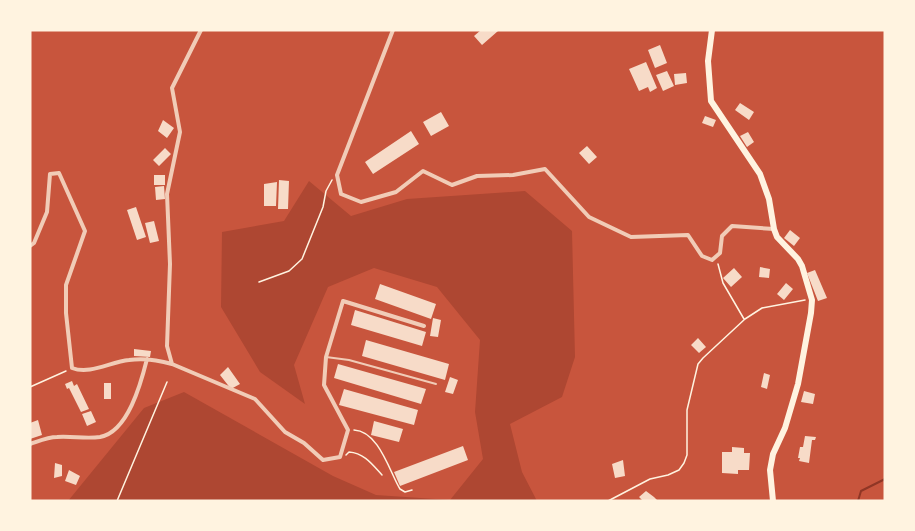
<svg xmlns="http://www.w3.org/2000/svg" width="915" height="531" viewBox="0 0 915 531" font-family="Mulish,sans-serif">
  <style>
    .green { fill: #ae4732 }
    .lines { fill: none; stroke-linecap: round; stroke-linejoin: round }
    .stream { stroke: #8f3625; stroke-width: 2 }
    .building { fill: #f7dbc8 }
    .path { stroke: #fff3e0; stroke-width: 1.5 }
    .service { stroke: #f1ccb7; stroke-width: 2 }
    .minor { stroke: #f1ccb7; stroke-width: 4 }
    .primary { stroke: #fff3e0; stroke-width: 6 }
  </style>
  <rect width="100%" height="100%" fill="#c8553d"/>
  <path class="green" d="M309 181 351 216 407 199 525 191 572 231 575 357 562 397 510 424 522 472 537 501H68L144 408 184 392 333 476 376 495 450 500 483 459 475 412 480 340 437 287 374 268 328 287 294 365 305 404 260 372 221 307 222 232 284 221Z"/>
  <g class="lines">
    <path class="stream" d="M858 501 861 491 885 479"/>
  </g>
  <path class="building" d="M481 30H497L498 31 482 45 474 36Z
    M660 45 667 63 655 68 648 50Z
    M646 62 657 88 650 92 648 87 639 91 629 69Z
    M667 71 674 86 663 91 656 75Z
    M686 73 687 83 675 85 674 74Z
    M740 103 754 112 749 120 735 110Z
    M441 112 449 126 431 136 423 122Z
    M705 116 716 120 713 127 702 123Z
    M163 120 174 128 167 138 158 131Z
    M411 131 419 144 373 174 365 162Z
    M748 132 754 142 747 147 740 136Z
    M587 146 597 157 589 164 579 153Z
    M165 148 171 154 159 166 153 160Z
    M154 175H165V185H154Z
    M279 180 289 181 288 209H278Z
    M277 182 276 206H264V184Z
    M164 186 165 199 156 200 155 187Z
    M136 207 146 237 137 240 127 210Z
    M154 221 159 241 150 243 145 223Z
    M790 230 800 238 794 246 784 238Z
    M760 267 770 269 769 278 759 277Z
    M734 268 742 277 731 287 723 278Z
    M815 270 827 298 818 301 807 273Z
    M786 283 793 289 784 300 777 294Z
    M380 284 436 304 431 319 375 299Z
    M355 310 426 332 422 346 351 325Z
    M433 318 441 320 438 337 430 336Z
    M698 338 706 347 699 353 691 345Z
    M366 340 449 364 445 380 362 356Z
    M134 349 151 351 150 357 134 356Z
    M338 364 426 389 421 404 334 378Z
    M228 367 240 384 231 389 220 375Z
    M764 373 770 375 767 389 761 387Z
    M450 377 458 380 453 394 445 392Z
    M72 381 74 386 77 384 89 409 81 412 69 388 67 389 65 384Z
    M104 383H111V399H104Z
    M344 389 418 410 414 425 339 405Z
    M804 391 815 394 813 404 801 402Z
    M91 411 96 422 87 426 82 414Z
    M38 420 42 435 30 439V423Z
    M374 421 403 429 399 442 371 435Z
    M805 436 816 437 815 440H812L809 463 799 461 800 458H798L800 447H803Z
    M463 446 468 460 400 486 394 472Z
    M732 447 744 448V453H750L749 470H738V474L722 473V452H732Z
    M623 460 625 476 615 478 612 464Z
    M55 463 62 465V476L54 478Z
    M69 470 80 476 76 485 65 481Z
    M646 491 654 497 658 501H643L639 497Z"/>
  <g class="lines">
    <path class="path" d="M718 264 723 283 744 319
      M259 282 289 271 302 259 323 207 326 191 332 180
      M30 387 66 371
      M354 430C379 431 390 473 400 489L405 492 412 490
      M346 455 349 452C364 453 372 464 382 475
      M117 501 167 382
      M608 501 650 479 668 475 679 470 684 463 687 455V410L698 364 703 358 745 319 762 308 805 300"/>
    <path class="service" d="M326 357 349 360 436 384"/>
    <path class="minor" d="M201 30 172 88 180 132 167 194 170 264 167 346 172 364 255 399 285 432 304 443 323 460 340 457 348 430 324 385 326 357 343 301 424 326
      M393 30 337 175 341 194 361 202 396 192 423 171 452 185 477 176 513 175 545 169 589 217 631 237 688 235 702 256 712 260 720 253 722 236 732 226 774 229
      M30 246 34 243 47 212 50 174 59 173 85 231 66 285V313L72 368C90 375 110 362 129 360 143 358 158 360 172 364
      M30 444C39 441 48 437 57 437 72 436 86 439 100 437 128 432 141 383 147 359"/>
    <path class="primary" d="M712 30 708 61 711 101 760 174 769 199 774 229 777 237 798 259 802 266 812 300 811 313 798 384 785 428 773 454 770 470 773 501"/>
  </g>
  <rect width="915" height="531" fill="none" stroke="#fff3e0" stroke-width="63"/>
</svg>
